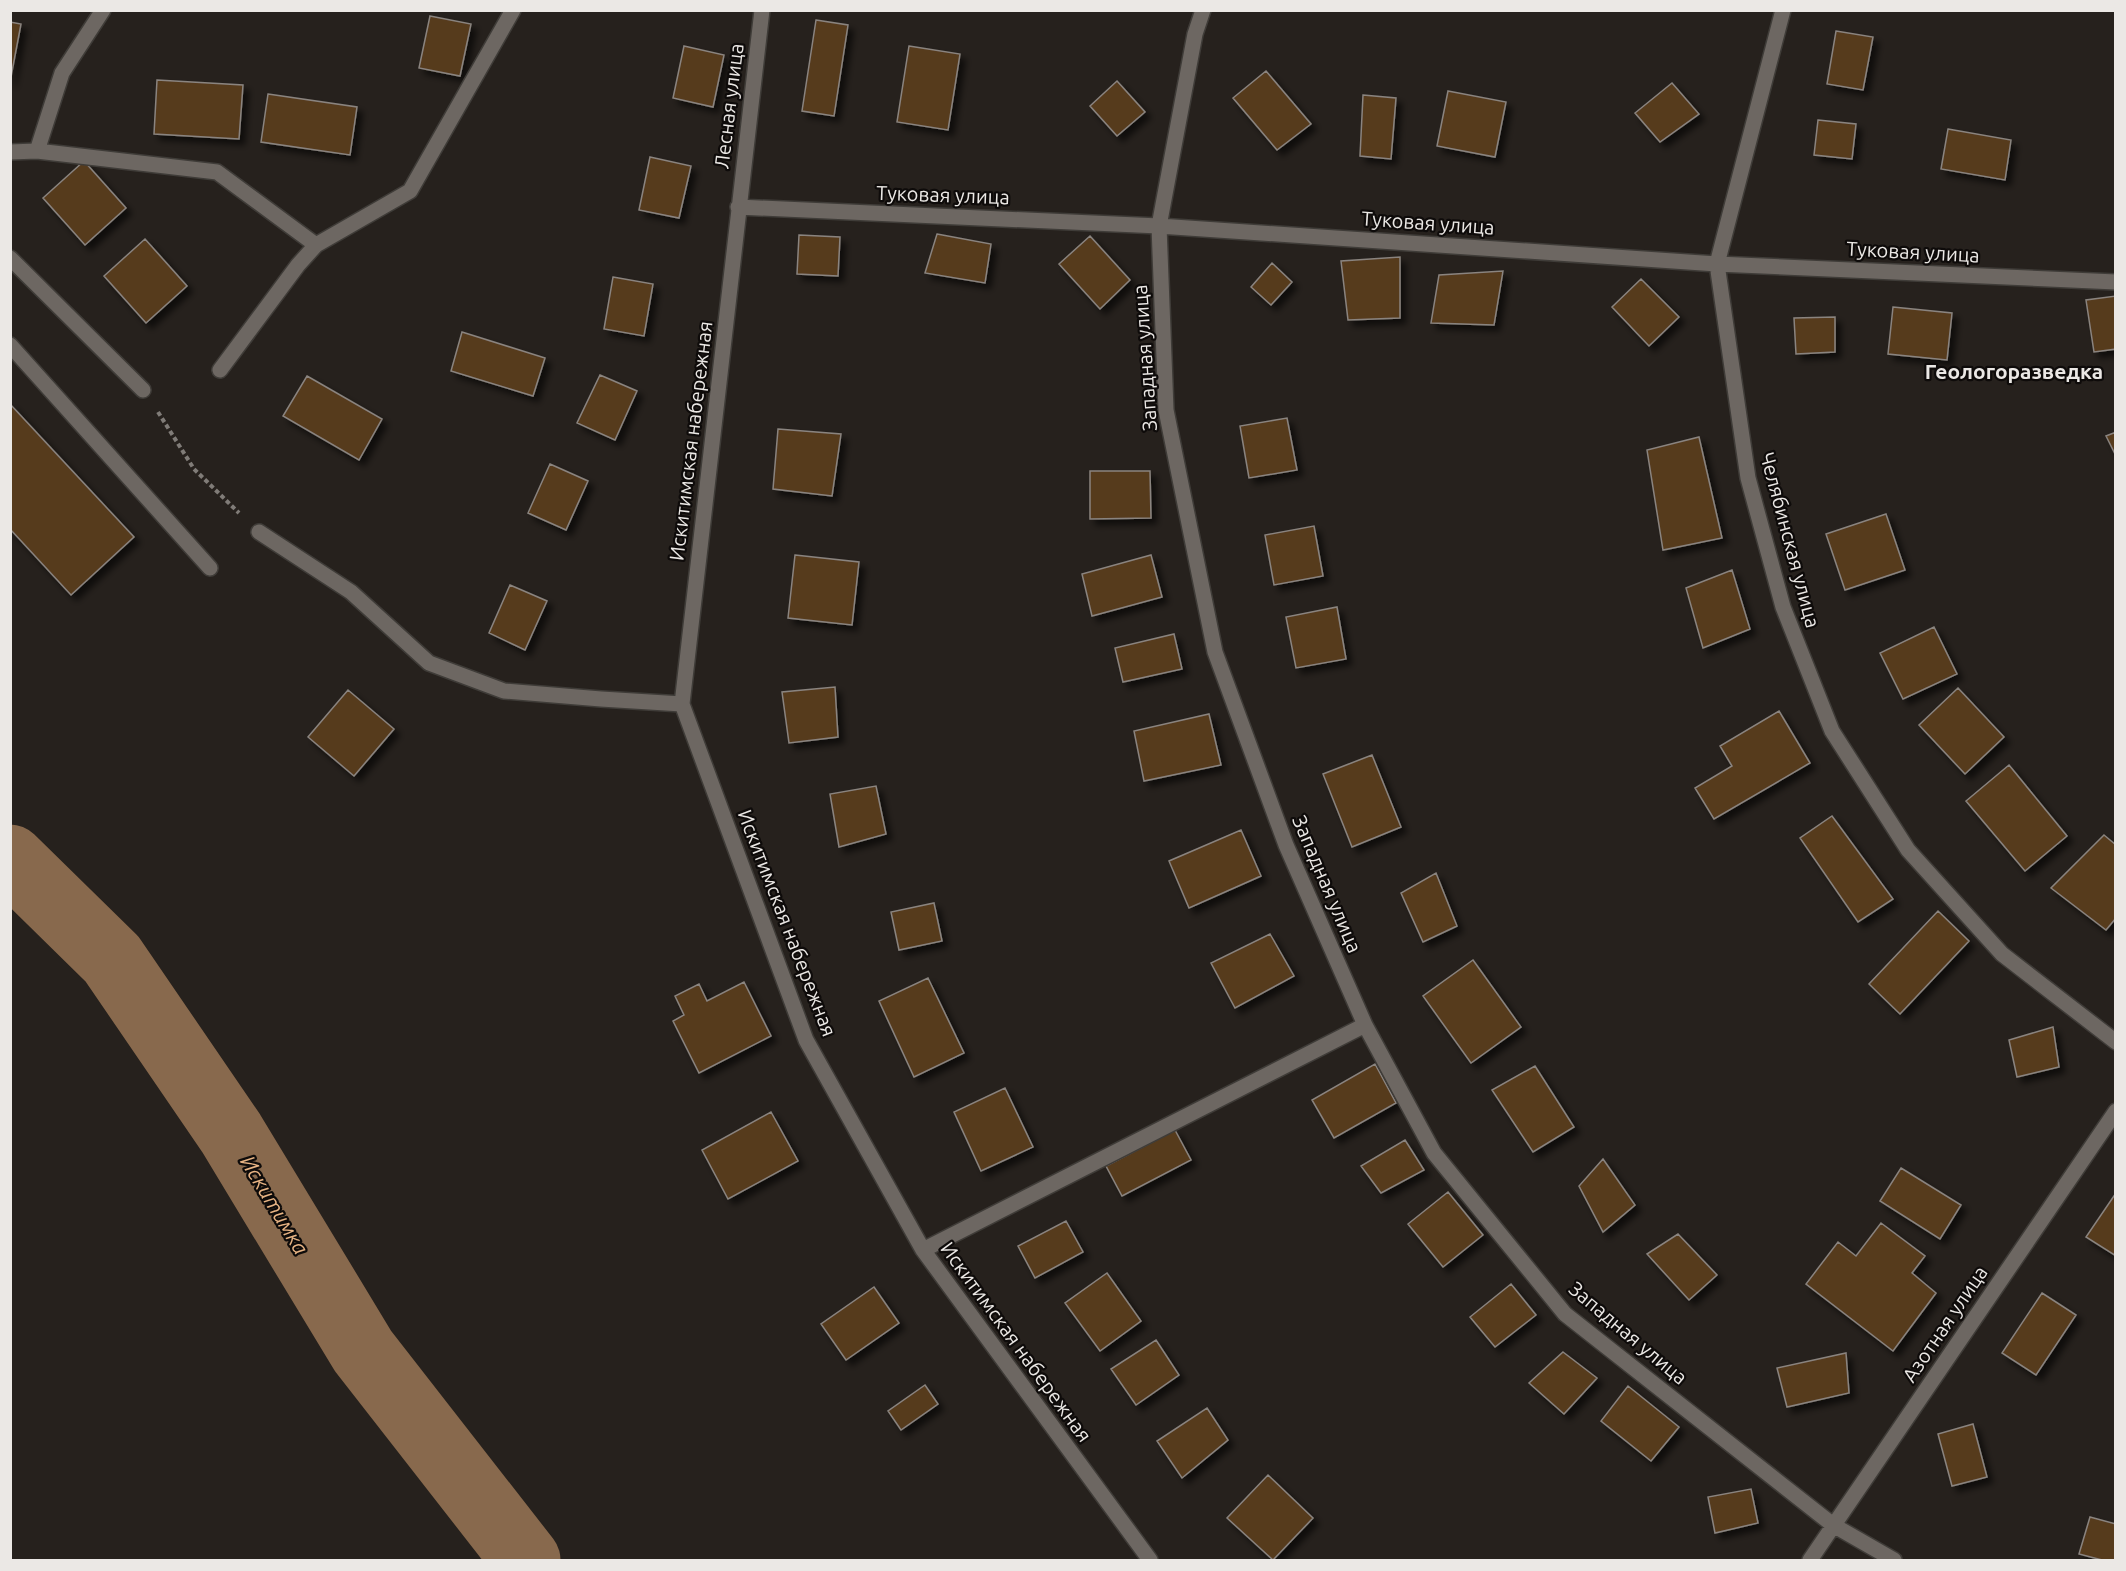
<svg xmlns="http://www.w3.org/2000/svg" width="2126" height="1571" viewBox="0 0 2126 1571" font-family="Ubuntu,sans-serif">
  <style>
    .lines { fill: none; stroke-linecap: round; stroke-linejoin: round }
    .river { stroke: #88694d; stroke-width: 69 }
    .building { fill: #563a1f; stroke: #8a847f; stroke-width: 1.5; filter: url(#shadow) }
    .lane-casing { stroke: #3f3c38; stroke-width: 18 }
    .path { stroke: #807c78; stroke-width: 4; stroke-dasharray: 4.5 3; stroke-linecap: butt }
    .lane { stroke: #6d6762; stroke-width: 15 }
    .labels { text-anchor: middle; stroke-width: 4.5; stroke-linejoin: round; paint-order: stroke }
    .street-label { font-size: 20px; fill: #ebe8e5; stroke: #0e0b0a }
    .neighbourhood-label { font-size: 21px; font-weight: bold; fill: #ebe8e5; stroke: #0e0b0a }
    .water-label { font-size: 21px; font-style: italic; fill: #e8b484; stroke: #0e0b0a }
  </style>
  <defs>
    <filter id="shadow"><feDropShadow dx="5.5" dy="5.5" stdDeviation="3" flood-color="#0009"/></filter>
  </defs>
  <rect width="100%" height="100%" fill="#26211d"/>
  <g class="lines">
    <path class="river" d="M10 859 112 959 231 1133 363 1351 526 1560"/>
  </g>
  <path class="building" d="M430 16 471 24 460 76 419 68Z
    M816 20 848 25 834 116 802 111Z
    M10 22 21 24 10 82Z
    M1836 31 1873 37 1863 90 1827 84Z
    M684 46 724 55 713 107 673 98Z
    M909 46 960 54 948 130 897 122Z
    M1266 71 1311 124 1277 150 1233 98Z
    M157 80 243 85 239 139 154 134Z
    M1117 81 1145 112 1117 136 1090 106Z
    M1672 83 1699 114 1660 142 1635 113Z
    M1448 91 1506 102 1495 157 1437 146Z
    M268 94 357 107 350 155 261 142Z
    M1363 95 1396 98 1391 159 1360 156Z
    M1818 120 1856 124 1852 159 1814 155Z
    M1948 129 2011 140 2005 180 1941 169Z
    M650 157 691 166 679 218 639 210Z
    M84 161 126 208 85 245 43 198Z
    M937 234 991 244 985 283 925 273Z
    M799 235 840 237 838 276 797 274Z
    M1090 236 1130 280 1100 309 1059 264Z
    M145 239 187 286 146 323 104 276Z
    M1400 257V318L1348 320 1341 261Z
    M1272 263 1292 282 1271 305 1251 287Z
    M1503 271 1494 325 1431 323 1439 275Z
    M613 277 653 284 644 336 604 329Z
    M1641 279 1679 317 1649 346 1612 307Z
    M2116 296V349L2094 352 2086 300Z
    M1893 307 1952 313 1947 360 1888 354Z
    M1835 317V352L1796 354 1794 318Z
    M462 332 545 358 533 396 451 371Z
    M600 375 637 391 615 440 577 423Z
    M307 376 382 419 359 460 283 416Z
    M10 404 134 537 71 595 10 529Z
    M1287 418 1297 470 1249 478 1240 426Z
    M778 429 841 434 832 496 773 489Z
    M2116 432V456L2106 436Z
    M1699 437 1722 538 1663 550 1647 450Z
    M550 464 588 481 566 530 528 513Z
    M1090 471H1150L1151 518 1090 519Z
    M1886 514 1905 570 1845 590 1826 534Z
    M1314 526 1323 576 1274 585 1265 535Z
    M795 555 859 562 852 625 788 618Z
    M1151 555 1162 597 1092 616 1082 574Z
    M1732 570 1750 629 1703 648 1686 588Z
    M510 585 547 601 525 650 489 633Z
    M1337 607 1346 659 1296 668 1286 617Z
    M1934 627 1957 674 1903 699 1880 653Z
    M1174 634 1182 669 1123 682 1115 648Z
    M835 687 838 737 789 743 782 692Z
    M1958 688 2004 737 1965 774 1919 725Z
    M348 690 394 729 354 776 308 737Z
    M1779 711 1810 763 1714 819 1695 788 1732 766 1720 746Z
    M1209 714 1221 765 1144 781 1134 731Z
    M1372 755 1401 827 1352 847 1323 774Z
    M2009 765 2067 836 2025 871 1966 801Z
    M876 786 886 834 839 847 830 794Z
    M1832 816 1893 899 1858 922 1800 838Z
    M1241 830 1261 876 1189 908 1169 861Z
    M2104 835 2116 845V918L2106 930 2051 888Z
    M1436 873 1457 926 1423 942 1401 893Z
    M934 903 942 941 899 950 891 912Z
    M1938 911 1969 941 1900 1014 1869 984Z
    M1270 934 1294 976 1235 1008 1211 963Z
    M1473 960 1521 1027 1471 1063 1423 996Z
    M928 978 964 1053 914 1077 879 1001Z
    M744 982 771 1036 699 1073 673 1021 684 1015 675 996 699 984 707 1001Z
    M2053 1027 2059 1067 2017 1077 2009 1040Z
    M1375 1064 1396 1103 1334 1138 1312 1100Z
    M1535 1066 1574 1127 1533 1152 1492 1090Z
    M1005 1088 1033 1147 981 1171 954 1112Z
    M771 1112 798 1161 728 1199 702 1150Z
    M1175 1130 1191 1160 1122 1196 1106 1166Z
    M1405 1140 1424 1170 1381 1193 1361 1166Z
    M1603 1159 1635 1205 1603 1232 1579 1186Z
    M1901 1168 1961 1205 1940 1239 1880 1201Z
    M1448 1192 1483 1235 1443 1267 1408 1224Z
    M2116 1193V1256L2086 1237Z
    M1066 1221 1083 1252 1035 1278 1018 1246Z
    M1881 1223 1925 1256 1912 1273 1936 1293 1893 1351 1806 1284 1838 1242 1856 1256Z
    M1678 1234 1717 1275 1689 1300 1647 1254Z
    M1107 1273 1141 1321 1100 1351 1065 1303Z
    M1511 1284 1536 1315 1495 1347 1470 1317Z
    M874 1287 899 1323 846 1360 821 1324Z
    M2042 1293 2076 1315 2036 1375 2002 1353Z
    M1156 1340 1179 1375 1136 1405 1111 1369Z
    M1563 1352 1597 1378 1564 1414 1529 1383Z
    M1846 1353 1849 1393 1787 1407 1777 1368Z
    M925 1385 938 1404 901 1430 888 1411Z
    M1628 1386 1679 1427 1651 1461 1601 1421Z
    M1207 1408 1228 1440 1182 1478 1157 1441Z
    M1973 1424 1987 1477 1952 1486 1938 1434Z
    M1268 1475 1313 1518 1273 1560 1227 1518Z
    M1751 1489 1758 1523 1715 1533 1708 1497Z
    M2090 1517 2116 1524V1560H2102L2079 1554Z"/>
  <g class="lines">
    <defs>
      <path id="lane" d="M762 10 682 704 806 1040 923 1250 1150 1560
        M1203 10 1195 34 1159 226 1166 410 1215 652 1286 845 1365 1025 1434 1153 1565 1314 1833 1525 1894 1560
        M1783 10 1717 264 1748 478 1783 607 1832 731 1908 850 2002 954 2116 1042
        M37 151 62 73 103 10
        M10 152 37 151 217 172 316 245
        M738 207 1159 226 1717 264 2116 282
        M10 258 143 390
        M10 345 210 568
        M220 370 298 265 316 245 410 191 513 10
        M259 532 351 592 429 663 504 691 601 699 682 704
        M923 1250 1365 1025
        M1810 1560 2116 1111"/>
    </defs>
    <use href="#lane" class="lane-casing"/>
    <path class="path" d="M158 412 194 469 239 513"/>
    <use href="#lane" class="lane"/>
  </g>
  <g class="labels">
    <g class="street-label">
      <text transform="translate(729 106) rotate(-83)" y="7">Лесная улица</text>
      <text transform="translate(943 195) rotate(2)" y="7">Туковая улица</text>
      <text transform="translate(1428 223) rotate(4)" y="7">Туковая улица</text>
      <text transform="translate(1913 252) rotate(3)" y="7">Туковая улица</text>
      <text transform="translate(1145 358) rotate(-94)" y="7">Западная улица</text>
      <text transform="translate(691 441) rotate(-83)" y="7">Искитимская набережная</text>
      <text transform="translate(1790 540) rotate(75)" y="7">Челябинская улица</text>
      <text transform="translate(1327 884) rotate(67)" y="7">Западная улица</text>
      <text transform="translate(787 923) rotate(69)" y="7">Искитимская набережная</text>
      <text transform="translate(1945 1324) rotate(-56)" y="7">Азотная улица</text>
      <text transform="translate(1628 1333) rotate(40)" y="7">Западная улица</text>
      <text transform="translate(1016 1342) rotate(54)" y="7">Искитимская набережная</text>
    </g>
    <g class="neighbourhood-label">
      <text x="2014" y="379">Геологоразведка</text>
    </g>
    <g class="water-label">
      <text transform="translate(274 1205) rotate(59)" y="7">Искитимка</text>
    </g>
  </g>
  <rect width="2126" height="1571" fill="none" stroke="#ebe8e5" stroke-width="24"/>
</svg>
